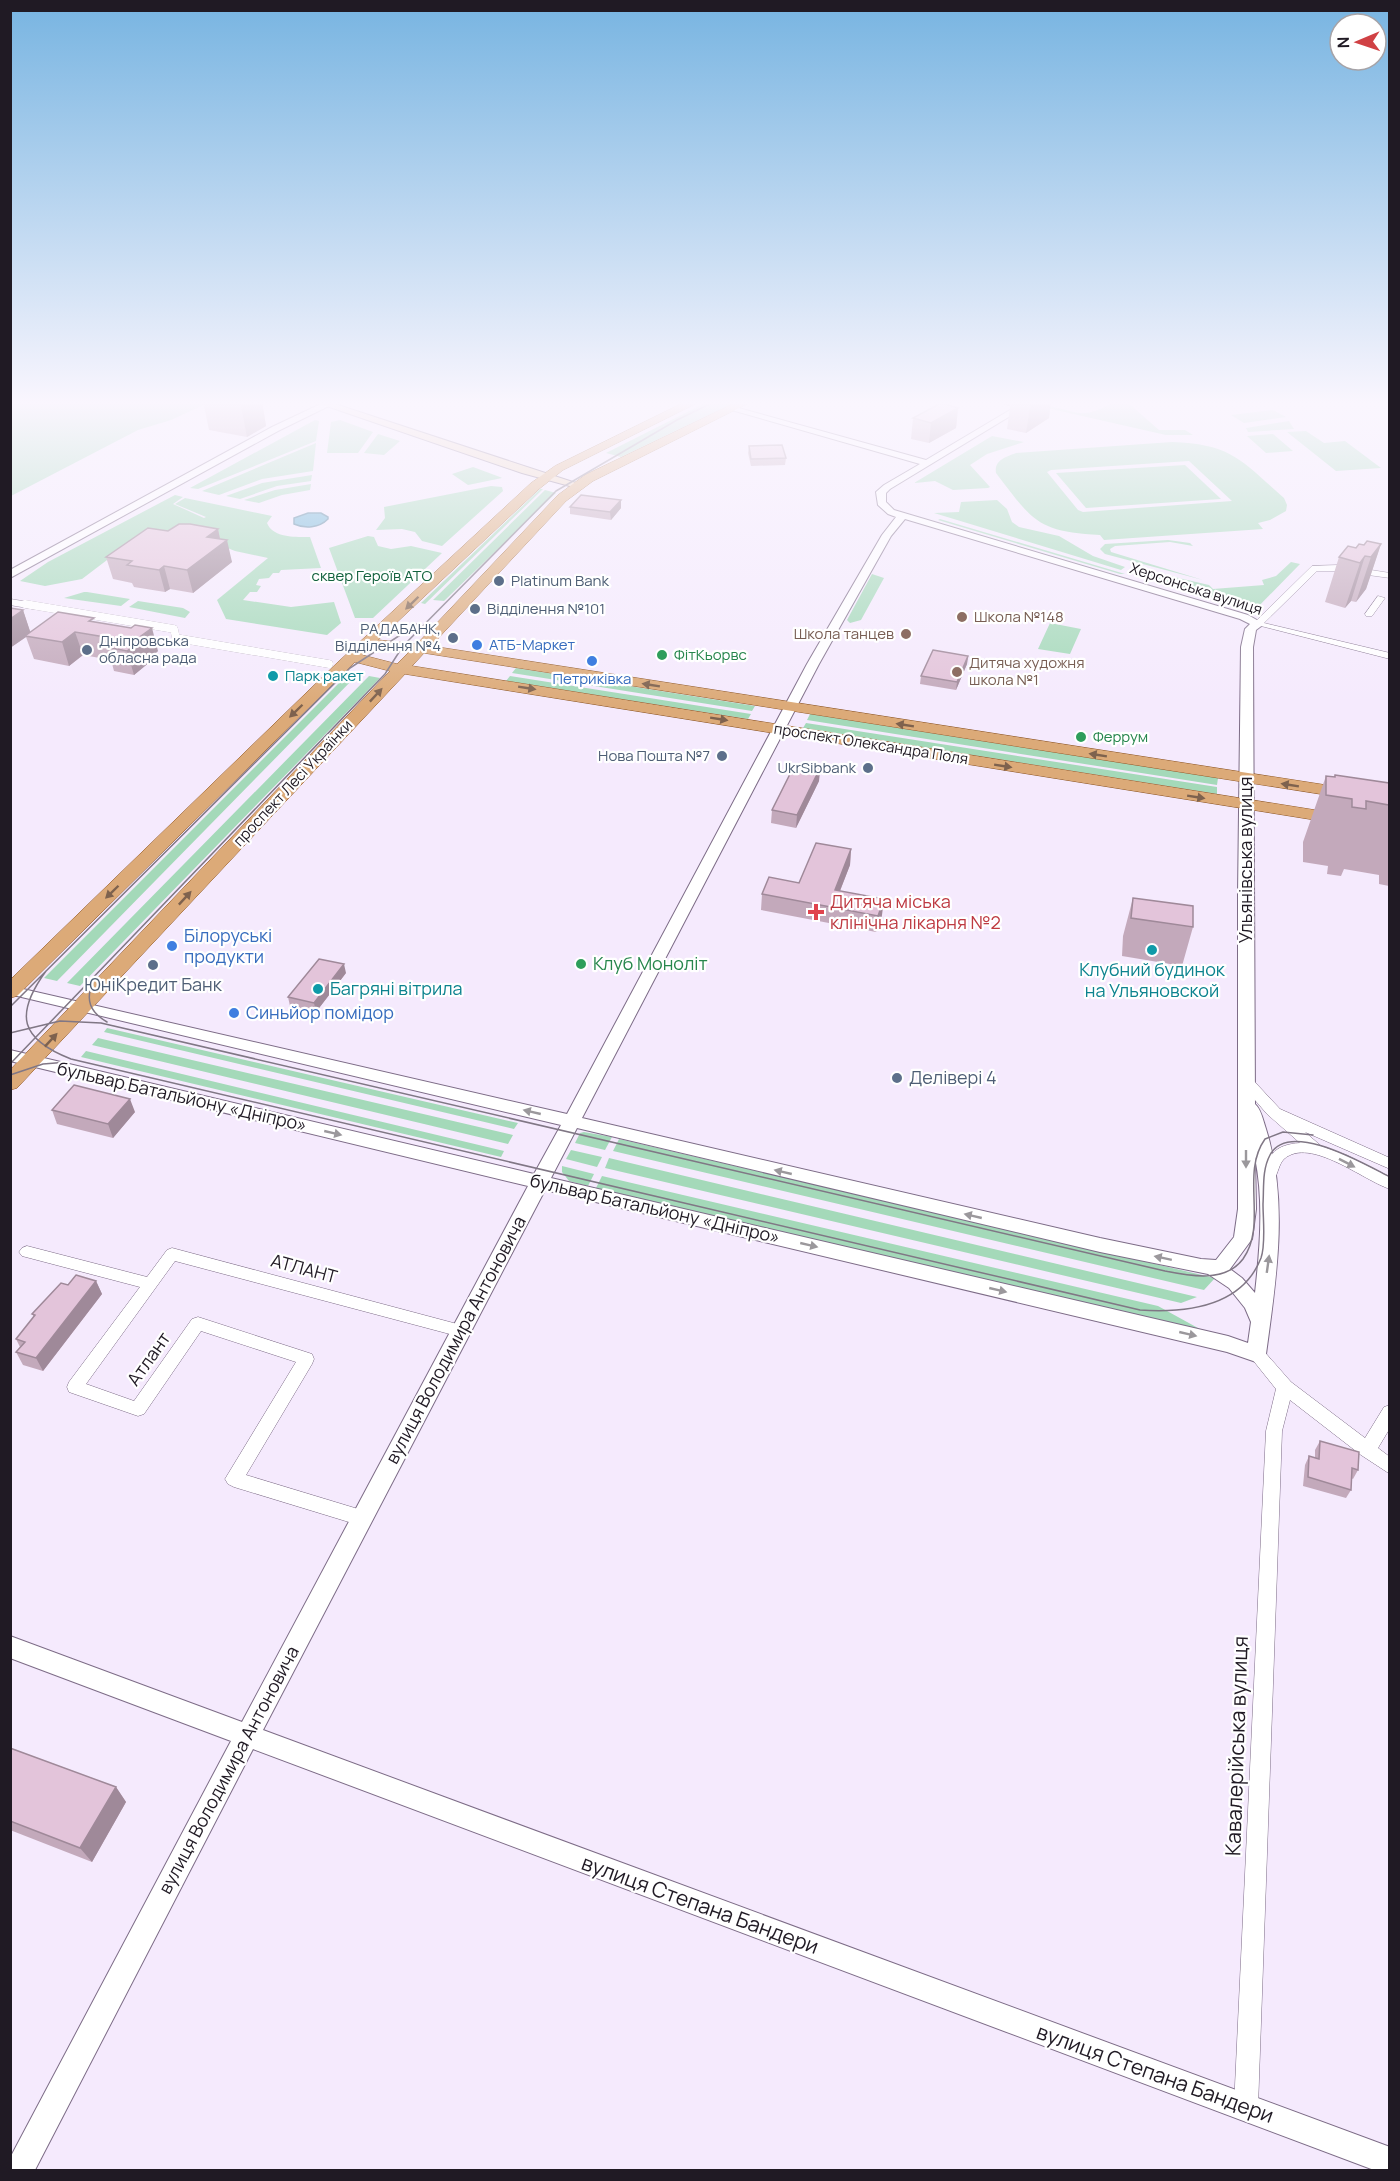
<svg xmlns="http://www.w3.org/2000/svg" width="1400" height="2181" viewBox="0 0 1400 2181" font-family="Manrope,sans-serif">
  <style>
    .green { fill: #a4d9b9; fill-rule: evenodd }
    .water { fill: #6db3d6; stroke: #5685a1; stroke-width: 1.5 }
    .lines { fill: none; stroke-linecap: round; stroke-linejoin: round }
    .pedestrian-far1-casing { stroke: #7d6c87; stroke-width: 7 }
    .pedestrian-casing { stroke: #7d6c87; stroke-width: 8 }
    .minor-casing { stroke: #7d6c87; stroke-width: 1 }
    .tertiary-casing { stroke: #7d6c87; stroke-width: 2 }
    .secondary-casing { stroke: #7d6c87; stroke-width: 2 }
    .primary-casing { stroke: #8b5320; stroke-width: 1 }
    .pedestrian-far1 { stroke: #fff; stroke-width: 6 }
    .pedestrian { stroke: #fff; stroke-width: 8 }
    .minor { fill: #fff; fill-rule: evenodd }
    .tertiary { fill: #fff; fill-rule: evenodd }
    .secondary { fill: #edd5bc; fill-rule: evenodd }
    .primary { fill: #dcaa78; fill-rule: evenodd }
    .tram { stroke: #807785; stroke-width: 1.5 }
    .wall { fill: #c3a9bb }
    .shaded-wall { fill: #9f8999 }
    .building { fill: #e3c4da; stroke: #9f8999; stroke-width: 1.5 }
    .oneway { fill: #7e624e }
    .oneway2 { fill: #9b989c }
    .service-dot { fill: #5c6f8a; stroke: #fff; stroke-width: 2 }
    .education-dot { fill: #8d6e63; stroke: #fff; stroke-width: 2 }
    .shop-dot { fill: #3f7fe0; stroke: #fff; stroke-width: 2 }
    .leisure-dot { fill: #2e9e5b; stroke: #fff; stroke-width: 2 }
    .culture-dot { fill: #0f9aa8; stroke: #fff; stroke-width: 2 }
    .health-dot { fill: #e0444e; stroke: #fff; stroke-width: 2 }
    .labels { text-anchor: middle; stroke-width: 4.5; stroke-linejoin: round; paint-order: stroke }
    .far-park-label { font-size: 15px; fill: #13623e; stroke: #fff }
    .far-service-label { font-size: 15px; fill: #4e5e75; stroke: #fff; text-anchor: start }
    .far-street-label { font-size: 15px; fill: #201a24; stroke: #fff }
    .far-education-label { font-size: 15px; fill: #785e54; stroke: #fff; text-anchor: start }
    .far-shop-label { font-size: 15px; fill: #366cbe; stroke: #fff; text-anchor: start }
    .far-leisure-label { font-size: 15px; fill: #27864d; stroke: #fff; text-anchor: start }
    .far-culture-label { font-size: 15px; fill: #0d838f; stroke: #fff; text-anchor: start }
    .street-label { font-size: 18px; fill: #201a24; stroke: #fff }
    .health-label { font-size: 18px; fill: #be3a42; stroke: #fff; text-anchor: start }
    .shop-label { font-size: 18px; fill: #366cbe; stroke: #fff; text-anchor: start }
    .leisure-label { font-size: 18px; fill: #27864d; stroke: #fff; text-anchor: start }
    .culture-label { font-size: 18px; fill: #0d838f; stroke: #fff }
    .service-label { font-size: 18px; fill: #4e5e75; stroke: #fff }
    .near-street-label { font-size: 21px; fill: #201a24; stroke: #fff }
  </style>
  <rect width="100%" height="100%" fill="#f5eafd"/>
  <path class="green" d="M10 401H212L171 420 138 430 11 496Z
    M709 401H738L621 457 606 453Z
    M1116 401H1126L1159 430H1185L1193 435H1166L1038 406C1077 406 1074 425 1116 401Z
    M1273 410 1286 417 1244 423 1231 415Z
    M315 420 319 421 316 441 198 489 190 488Z
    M340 420 373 432 358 453H327L331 422Z
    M1289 421 1294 429 1248 432 1246 428Z
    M1306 431 1324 443 1345 441 1381 468 1336 471 1287 432Z
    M378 434 400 441 384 455 364 453Z
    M1273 434 1293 451 1266 453 1247 436Z
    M992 436 1024 442 987 454 970 465 990 487 988 488 953 490 935 481 914 483Z
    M1172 442C1232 444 1242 461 1284 498L1287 505 1286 511 1270 520 1258 523 1263 529 1104 540 1100 535C1037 532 1032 520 996 473 994 460 1006 457 1016 453ZM1189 461 1232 501 1083 512 1078 510 1047 472 1051 470Z
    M316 443 313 471 262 479 219 495 202 491Z
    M1185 465 1221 499 1086 508 1056 473Z
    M473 467 500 477 502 478 468 485 452 474Z
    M312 475 311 481 277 486 240 499 226 496 262 483Z
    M311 484 310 490 282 495 259 503 244 500 275 490Z
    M491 486 502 487 503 491 442 546 422 541 415 532 402 529 376 530 385 518 384 507Z
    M540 489H543L425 604 421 603Z
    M545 490 556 493 444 601 433 600Z
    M175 495 183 497 173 504 204 518 206 517 175 504 185 498 272 516 267 523C273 538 295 537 310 537L321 568 281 570 279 573H273L269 578 259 579 256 585 261 586 257 592H250L243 600 291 607 334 602 341 623 327 635 226 619 217 600 268 558 235 551 225 547 111 557 82 579 45 586 20 581 48 562Z
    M997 500 1007 509 1012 522 1019 527 1059 536 1093 556 1125 567 1121 570 934 513 959 512 961 502Z
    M940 519 1125 574H1120L938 520Z
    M368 536 374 537 378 546 391 549 411 546 442 553 373 618H355L329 548Z
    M1168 540 1190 543 1193 546 1170 542 1115 546 1110 549 1111 552 1203 580 1105 554 1100 549 1105 544Z
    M1291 562 1300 564 1255 610 1143 577 1148 572 1157 573 1209 585 1213 589 1264 585 1262 580 1276 576Z
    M872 574 884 578 861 620 850 623 847 620Z
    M84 592H87L130 599 121 606 64 598Z
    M138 601 183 608 190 612 185 618 129 607Z
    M1050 623 1081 629 1070 654 1038 649Z
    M516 668 755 706 752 711 512 673Z
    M349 673 358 674 57 981 44 978Z
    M369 676 380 678 80 986 67 983Z
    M510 676 751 714 748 719 506 681Z
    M810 714 1218 778 1217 785 807 720Z
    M806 723 1217 787V794L803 728Z
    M107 1028 518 1123 514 1129 104 1032Z
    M98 1038 513 1135 508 1144 92 1045Z
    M86 1051 504 1151 501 1157 81 1057Z
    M584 1132 612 1137 605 1150 575 1143 580 1133Z
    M619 1139 1215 1278 1204 1290 613 1151Z
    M571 1150 602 1157 597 1167 566 1159Z
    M609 1158 1197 1297 1181 1303 605 1168Z
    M562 1166 594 1174 588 1186 569 1181 562 1172Z
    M602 1176 1158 1306 1207 1333 596 1188Z"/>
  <path class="water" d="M308 513H321L328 517V519C319 528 305 529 294 524V518Z"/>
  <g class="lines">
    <defs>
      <path id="pedestrian-far1" d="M10 602 34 606"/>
      <path id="pedestrian" d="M25 604 174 629 176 638 329 664"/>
      <path id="minor" d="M1339 565 1390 573V578L1339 571H1317L1264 623 1390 653V659L1253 624 1312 566Z
        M1378 596 1385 598 1372 616H1366L1365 614Z
        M1247 1077 1252 1079 1280 1109 1390 1158V1169L1305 1132 1321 1146 1346 1155 1390 1177V1189C1364 1181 1310 1136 1284 1159 1279 1164 1278 1173 1274 1180H1264L1262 1176C1270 1153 1275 1145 1300 1143L1267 1114 1242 1085 1240 1082 1242 1079Z
        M27 1246 147 1277 167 1250 172 1248 461 1325 467 1326 469 1331 467 1336 461 1337 175 1261 86 1384 134 1401 192 1319 198 1317 312 1354 314 1359 312 1364 246 1475 368 1512 371 1518 368 1524 362 1526 234 1487 228 1484 225 1479 296 1362 201 1331 144 1414 138 1416 69 1392 67 1387 69 1382 140 1287 22 1256 19 1252 22 1248Z
        M1256 1347 1262 1349 1291 1382 1365 1438 1384 1407 1390 1405V1428L1378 1448 1390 1457V1474L1361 1455 1290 1400 1282 1431 1258 2107 1254 2115 1246 2119 1238 2115 1234 2107 1266 1431 1276 1389 1248 1354 1250 1349Z"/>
      <path id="tertiary" d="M327 401H339L278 431 10 578V570L272 427Z
        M998 401H1035L890 489 886 493V502L894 510 1248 615 1264 624 1256 630 1253 647 1255 1104C1261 1109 1263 1120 1266 1129 1289 1202 1276 1280 1266 1354L1263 1360 1256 1362 1227 1352 545 1190 263 1730 1390 2147V2170H1374L253 1749 35 2170H10V2158L231 1741 10 1658V1636L242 1722 528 1186 10 1061V1050L534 1174 561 1125 13 995 10 994V986L567 1114 807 664 882 535 896 517 888 514 878 505 876 492 884 485 920 464 728 409 735 407 926 460 1015 407ZM905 519 1240 619 1250 624 1245 629 1241 647 1238 895V1209L1234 1237 1216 1260 1201 1259 1100 1238 582 1118 819 664 891 536ZM577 1128 1100 1252 1208 1274 1229 1288 1245 1308 1251 1322 1248 1343 1228 1336 551 1178ZM1255 1157C1264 1202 1260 1248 1255 1293L1242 1278 1230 1269 1252 1239 1256 1209Z"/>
      <path id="secondary" d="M312 401H326L582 485 577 488 522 473Z"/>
      <path id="primary" d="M687 401H701L563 470 539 489 378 640 417 644 558 495 585 475 739 401H753L593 481 566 501 431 646 1390 795V805L424 653 412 666 1390 822V832L405 674 17 1088 10 1090V1070L390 671 355 662 17 996 10 998V980L337 663 531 483 555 466ZM369 648 409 652 397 664 362 655Z"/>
    </defs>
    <use href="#pedestrian-far1" class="pedestrian-far1-casing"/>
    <use href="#pedestrian" class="pedestrian-casing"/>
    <use href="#minor" class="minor-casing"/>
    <use href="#tertiary" class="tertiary-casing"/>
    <use href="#secondary" class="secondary-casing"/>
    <use href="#primary" class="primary-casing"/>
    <use href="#pedestrian-far1" class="pedestrian-far1"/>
    <use href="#pedestrian" class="pedestrian"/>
    <use href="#minor" class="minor"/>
    <use href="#tertiary" class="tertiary"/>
    <use href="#secondary" class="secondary"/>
    <use href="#primary" class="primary"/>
    <path class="tram" d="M46 971C14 1015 20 1039 71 1059L1140 1310C1185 1313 1242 1307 1261 1258 1266 1244 1263 1220 1263 1204 1264 1187 1262 1170 1270 1155 1289 1119 1366 1165 1390 1177
      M93 982C85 1000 90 1012 107 1022
      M10 1007 350 668 417 624
      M10 1033 60 1021 101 1023 1165 1271C1190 1276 1225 1283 1243 1259 1268 1224 1240 1174 1265 1139L1283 1132 1313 1135
      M10 1064 385 674 403 646 556 491 677 420 716 401
      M10 1075 43 1064 68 1062"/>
  </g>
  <path class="wall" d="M203 401H262L266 426 247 437 209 430Z
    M1011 401H1051L1049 418 1026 433 1007 429Z
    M958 408 956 428 929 443 911 439 913 418Z
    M749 446 786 458 785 465 751 466 748 453Z
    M621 500V508L611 520 570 514V507Z
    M218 529 220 539 232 562 193 593 170 589 165 592 134 587 132 583 113 579 106 557 168 531Z
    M1381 544 1366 589 1356 602 1351 601 1345 608 1325 602 1339 557 1356 548 1364 545Z
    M23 610 30 632 95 622 158 651 150 658 151 661 134 675 114 671 111 660 83 655 69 666 34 659 26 637 10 648Z
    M968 656 967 664 956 690 920 684 921 676Z
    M820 768 819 781 796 828 771 823 772 810Z
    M1335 775 1389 783V886L1379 884V875L1344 869 1341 876 1327 874 1328 866 1303 862V842L1326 776 1334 777Z
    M851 849 850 865 840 891 882 915 876 932 761 910 762 894 799 883Z
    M1133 898 1193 927 1182 966 1122 956 1123 936Z
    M346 973 316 1012 290 1006 288 997Z
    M52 1110 135 1112 113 1138 57 1124Z
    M96 1281 102 1294 43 1371 23 1365 16 1352 20 1347 16 1339 34 1317 32 1314 68 1285Z
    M1320 1441 1358 1470 1353 1479 1351 1478V1490L1346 1498 1303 1486 1305 1465 1309 1456 1315 1458V1450Z
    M10 1748 116 1787 126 1802 92 1862 10 1830Z"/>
  <path class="shaded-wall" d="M240 401H262L266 426 247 437Z
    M1031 401H1051L1049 418 1026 433Z
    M958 408 956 428 929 443 931 423Z
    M621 500V508L611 520 610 512Z
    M218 529 221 544 227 540 232 562 193 593 187 570 207 537Z
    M1381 544 1366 589 1356 602 1371 557Z
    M1365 556 1351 601 1345 608 1360 563Z
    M164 566 170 589 165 592 159 570Z
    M23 610 31 634 25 636 26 637 10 648V619Z
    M152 628 158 651 150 658 151 661 134 675 127 651 141 636Z
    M75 632 83 655 69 666 62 642Z
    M968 656 967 664 956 690 957 682Z
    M820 768 819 781 796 828 797 815Z
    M851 849 850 865 834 906 835 890Z
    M884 899 882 915 876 932 878 916Z
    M344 964 346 973 316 1012 314 1003Z
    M130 1099 135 1112 113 1138 108 1124Z
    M96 1281 102 1294 43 1371 36 1358Z
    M116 1787 126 1802 92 1862 80 1848Z"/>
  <path class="building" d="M941 403 958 408 931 423 913 418Z
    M782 445 786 458 751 459 749 446Z
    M581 495 621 500 610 512 570 507Z
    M179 524H190L218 529 207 537 227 540 187 570 164 566 159 570 127 565 132 561 106 557 148 528 168 531Z
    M1367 541 1381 544 1371 557 1365 556 1360 563 1339 557 1348 546 1356 548 1359 544 1364 545Z
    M10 608 23 610 10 619Z
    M58 612 94 618 89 621 131 628 135 625 152 628 141 636 144 637 127 651 107 647 117 639 75 632 62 642 25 636Z
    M933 650 968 656 957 682 921 676Z
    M795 764 820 768 797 815 772 810Z
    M1335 775 1389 783V805L1366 801V809L1352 807V799L1326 795V776L1335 777Z
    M816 843 851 849 835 890 884 899 878 916 762 894 769 877 799 883Z
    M1133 898 1193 906V927L1131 918Z
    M319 959 344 964 314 1003 288 997Z
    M74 1085 130 1099 108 1124 52 1110Z
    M76 1275 96 1281 36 1358 16 1352 25 1342 16 1339 35 1315 32 1314 61 1283 68 1285Z
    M1320 1441 1359 1452 1358 1470 1352 1468 1351 1490 1308 1477 1309 1456 1319 1459Z
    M10 1748 116 1787 80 1848 10 1821Z"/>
  <defs><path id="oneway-solid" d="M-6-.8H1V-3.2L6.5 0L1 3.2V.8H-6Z" transform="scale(1.5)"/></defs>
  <g class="oneway">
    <use href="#oneway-solid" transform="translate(412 603) rotate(136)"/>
    <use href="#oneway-solid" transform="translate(651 685) rotate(-171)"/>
    <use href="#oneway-solid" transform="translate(527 688) rotate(9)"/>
    <use href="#oneway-solid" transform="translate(376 695) rotate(-47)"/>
    <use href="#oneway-solid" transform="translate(296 711) rotate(136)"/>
    <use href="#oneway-solid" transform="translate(719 719) rotate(9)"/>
    <use href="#oneway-solid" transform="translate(905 725) rotate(-171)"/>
    <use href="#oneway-solid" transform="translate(1098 755) rotate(-171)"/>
    <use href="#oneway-solid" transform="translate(1003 766) rotate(9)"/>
    <use href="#oneway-solid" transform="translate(1290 785) rotate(-171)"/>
    <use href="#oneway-solid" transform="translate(1196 797) rotate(9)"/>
    <use href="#oneway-solid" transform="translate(112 892) rotate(136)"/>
    <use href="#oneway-solid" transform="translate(185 898) rotate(-47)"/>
    <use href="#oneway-solid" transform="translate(51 1040) rotate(-47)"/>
  </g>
  <g class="oneway2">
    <use href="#oneway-solid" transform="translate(532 1112) rotate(-167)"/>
    <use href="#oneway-solid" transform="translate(333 1133) rotate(13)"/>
    <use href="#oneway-solid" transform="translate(1246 1159) rotate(90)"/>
    <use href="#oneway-solid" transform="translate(1347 1163) rotate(27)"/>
    <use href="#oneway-solid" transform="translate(783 1172) rotate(-167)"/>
    <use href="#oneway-solid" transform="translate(973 1216) rotate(-167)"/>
    <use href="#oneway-solid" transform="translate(809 1245) rotate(13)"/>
    <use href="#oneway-solid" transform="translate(1163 1258) rotate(-168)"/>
    <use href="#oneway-solid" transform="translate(1268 1264) rotate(-82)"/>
    <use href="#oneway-solid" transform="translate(998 1290) rotate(13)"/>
    <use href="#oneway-solid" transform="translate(1188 1334) rotate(13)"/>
  </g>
  <linearGradient id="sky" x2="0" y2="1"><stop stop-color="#77b4e1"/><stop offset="0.57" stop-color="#faf6fe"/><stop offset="1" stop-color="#faf6fe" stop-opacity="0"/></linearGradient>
  <rect width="1400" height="707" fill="url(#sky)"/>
  <g class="service-dot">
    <circle cx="499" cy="581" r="6"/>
    <circle cx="475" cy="609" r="6"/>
    <circle cx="453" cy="638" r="6"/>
    <circle cx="87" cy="650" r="6"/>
    <circle cx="722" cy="756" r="6"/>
    <circle cx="868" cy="768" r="6"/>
    <circle cx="153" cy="965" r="6"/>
    <circle cx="897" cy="1078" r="6"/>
  </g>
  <g class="education-dot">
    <circle cx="962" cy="617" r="6"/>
    <circle cx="906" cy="634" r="6"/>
    <circle cx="957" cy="672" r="6"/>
  </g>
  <g class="shop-dot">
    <circle cx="477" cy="645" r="6"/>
    <circle cx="592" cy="661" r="6"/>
    <circle cx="172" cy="946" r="6"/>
    <circle cx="234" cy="1013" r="6"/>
  </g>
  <g class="leisure-dot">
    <circle cx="662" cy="655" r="6"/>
    <circle cx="1081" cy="737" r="6"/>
    <circle cx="581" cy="964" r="6"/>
  </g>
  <g class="culture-dot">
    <circle cx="273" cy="676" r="6"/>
    <circle cx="1152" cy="950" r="6"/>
    <circle cx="318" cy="989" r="6"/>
  </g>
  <path class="health-dot" d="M813 903h6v6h6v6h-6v6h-6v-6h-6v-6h6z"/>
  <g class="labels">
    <g class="far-park-label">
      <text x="372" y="581">сквер Героїв АТО</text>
    </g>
    <g class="far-service-label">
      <text x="511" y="586">Platinum Bank</text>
      <text x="487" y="614">Відділення №101</text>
      <text x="441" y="634" text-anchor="end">РАДАБАНК,<tspan x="441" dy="17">Відділення №4</tspan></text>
      <text x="99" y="646">Дніпровська<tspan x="99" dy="17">обласна рада</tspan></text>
      <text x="710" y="761" text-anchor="end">Нова Пошта №7</text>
      <text x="856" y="773" text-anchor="end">UkrSibbank</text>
    </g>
    <g class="far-street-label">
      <text transform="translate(1196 589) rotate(18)" y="5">Херсонська вулиця</text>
      <text transform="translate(871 744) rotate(9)" y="5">проспект Олександра Поля</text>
      <text transform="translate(293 783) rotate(-47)" y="5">проспект Лесі Українки</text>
    </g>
    <g class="far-education-label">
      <text x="974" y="622">Школа №148</text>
      <text x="894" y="639" text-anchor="end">Школа танцев</text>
      <text x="969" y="668">Дитяча художня<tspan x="969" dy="17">школа №1</tspan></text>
    </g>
    <g class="far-shop-label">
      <text x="489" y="650">АТБ-Маркет</text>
      <text x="592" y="684" text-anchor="middle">Петриківка</text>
    </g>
    <g class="far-leisure-label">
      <text x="674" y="660">ФiтКьорвс</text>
      <text x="1093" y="742">Феррум</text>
    </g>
    <g class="far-culture-label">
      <text x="285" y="681">Парк ракет</text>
    </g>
    <g class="street-label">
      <text transform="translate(1246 860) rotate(-90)" y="6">Ульянівська вулиця</text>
      <text transform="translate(182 1097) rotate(13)" y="6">бульвар Батальйону «Дніпро»</text>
      <text transform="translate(655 1209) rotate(13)" y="6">бульвар Батальйону «Дніпро»</text>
      <text transform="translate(304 1269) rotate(15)" y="6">АТЛАНТ</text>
      <text transform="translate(456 1340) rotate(-62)" y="6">вулиця Володимира Антоновича</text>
      <text transform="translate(149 1359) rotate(-55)" y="6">Атлант</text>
      <text transform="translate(229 1770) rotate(-62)" y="6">вулиця Володимира Антоновича</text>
    </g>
    <g class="health-label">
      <text x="830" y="908">Дитяча міська<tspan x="830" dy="21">клінічна лікарня №2</tspan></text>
    </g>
    <g class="shop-label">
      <text x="184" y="942">Білоруські<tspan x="184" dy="21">продукти</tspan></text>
      <text x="246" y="1019">Синьйор помідор</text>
    </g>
    <g class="leisure-label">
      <text x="593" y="970">Клуб Моноліт</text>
    </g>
    <g class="culture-label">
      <text x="1152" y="976">Клубний будинок<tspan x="1152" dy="21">на Ульяновской</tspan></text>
      <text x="330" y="995" text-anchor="start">Багряні вітрила</text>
    </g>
    <g class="service-label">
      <text x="153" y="991">ЮніКредит Банк</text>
      <text x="909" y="1084" text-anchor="start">Делівері 4</text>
    </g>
    <g class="near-street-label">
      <text transform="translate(1237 1746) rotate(-88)" y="7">Кавалерійська вулиця</text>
      <text transform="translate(700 1905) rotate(20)" y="7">вулиця Степана Бандери</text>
      <text transform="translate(1155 2074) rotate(20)" y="7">вулиця Степана Бандери</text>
    </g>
  </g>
  <rect width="1400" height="2181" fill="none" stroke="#201a24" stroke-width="24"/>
  <g transform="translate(1358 42) rotate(268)"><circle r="28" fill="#ffffff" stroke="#a6a3a7" stroke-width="1.5"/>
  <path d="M0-4.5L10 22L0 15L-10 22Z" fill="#d04144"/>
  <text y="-9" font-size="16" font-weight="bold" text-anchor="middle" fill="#201a24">N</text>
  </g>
</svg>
